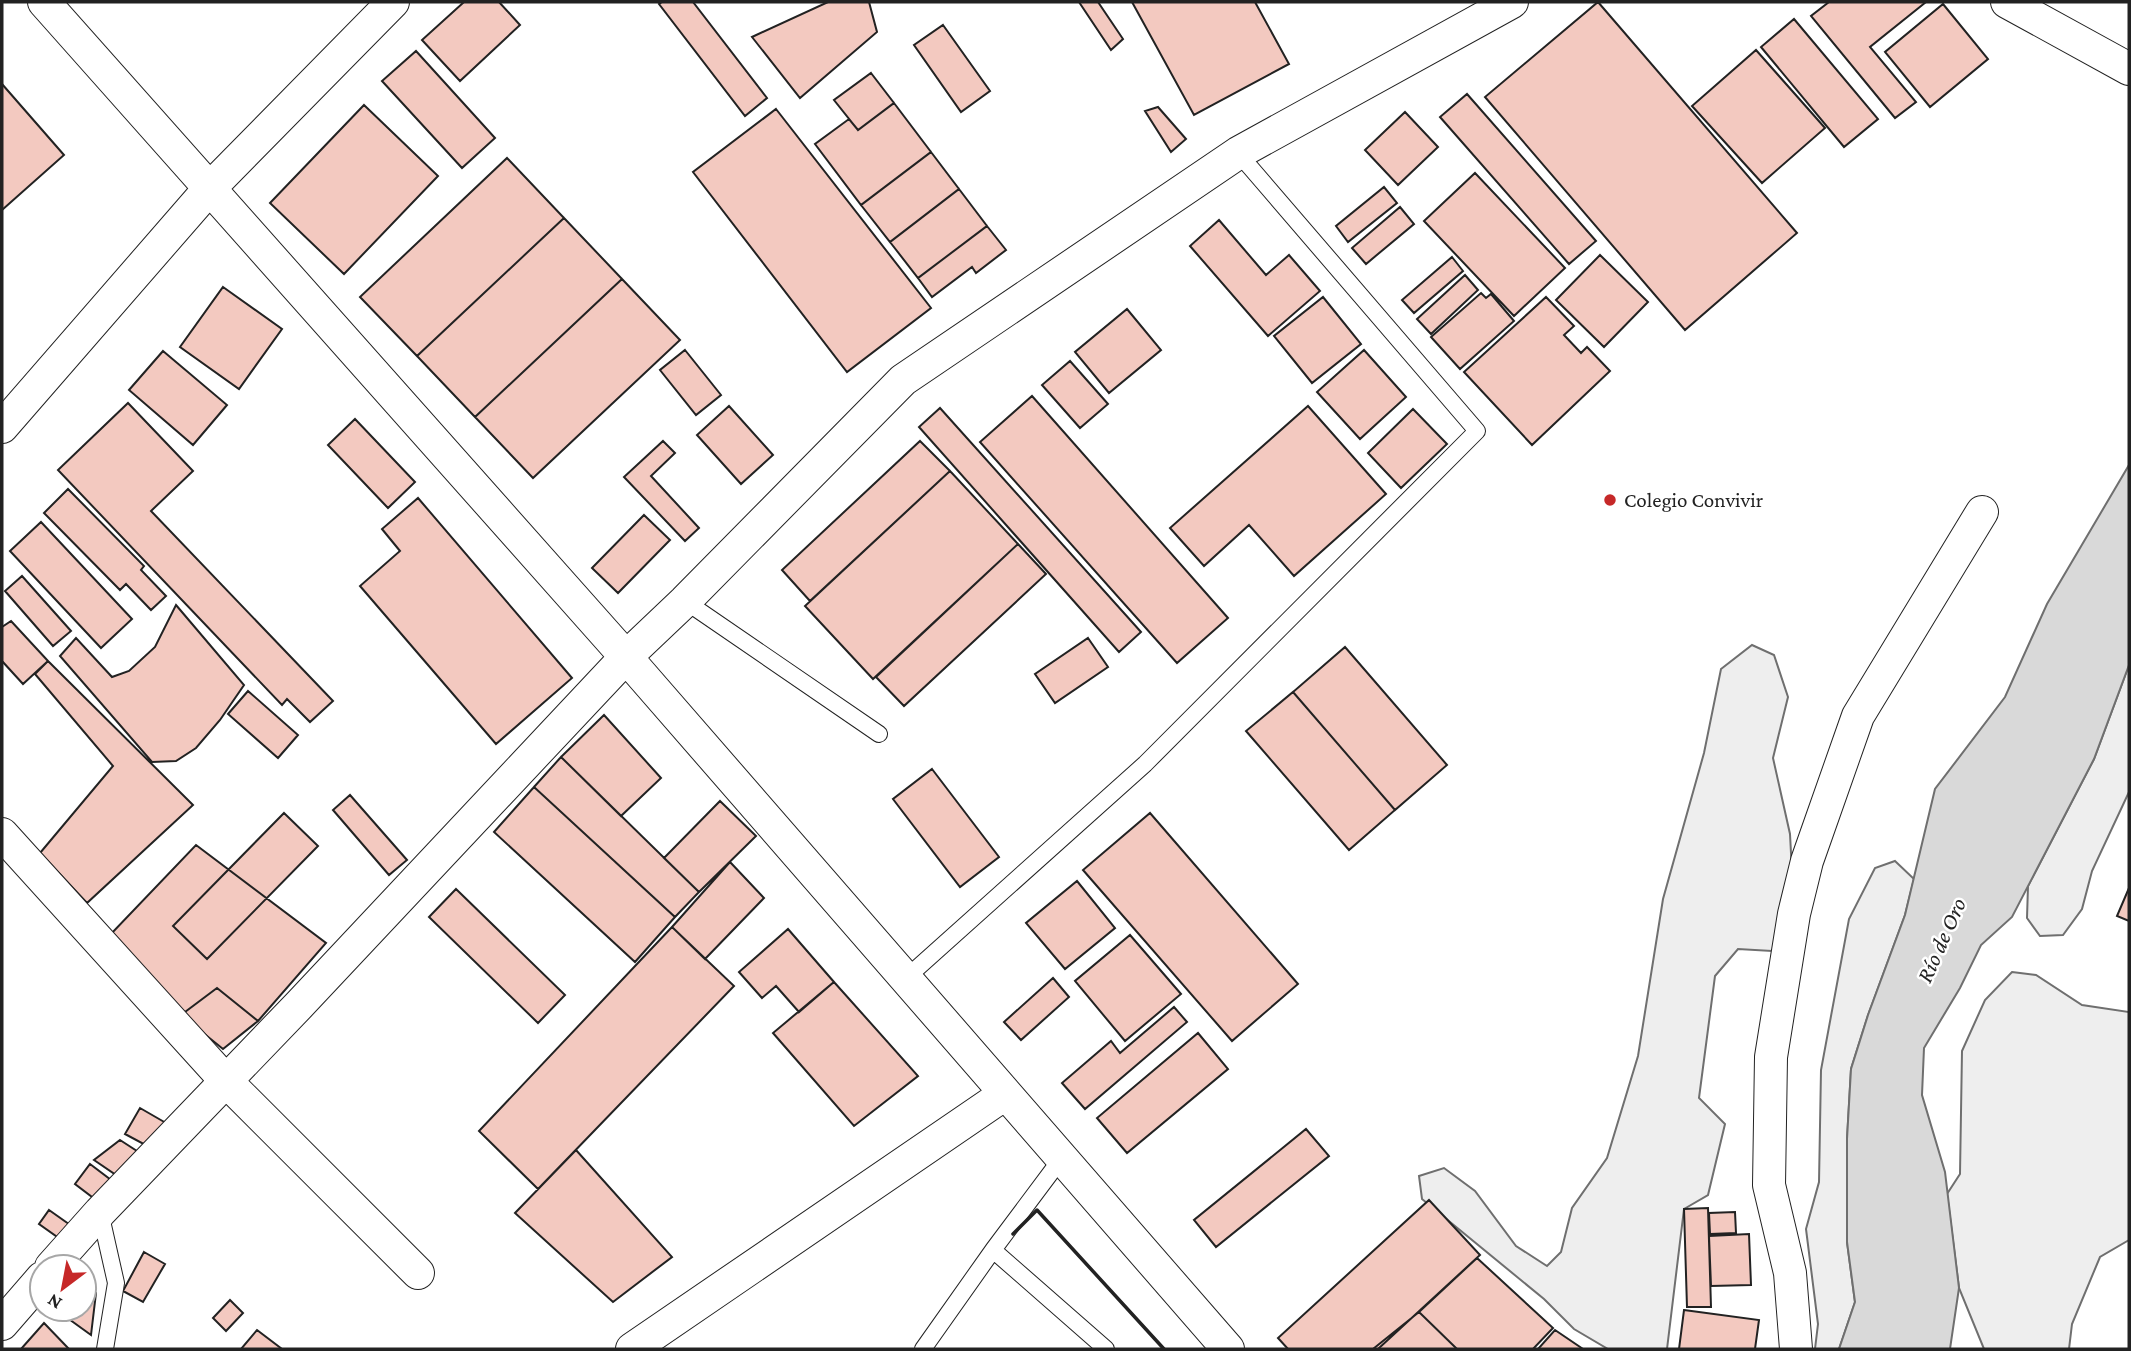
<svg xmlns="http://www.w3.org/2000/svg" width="2131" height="1351" viewBox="0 0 2131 1351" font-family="'Crimson Pro',serif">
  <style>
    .green { fill: #eee; stroke: #6f6f6f; stroke-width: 2 }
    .water { fill: #d9d9d9; stroke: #6f6f6f; stroke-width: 2 }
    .building { fill: #f3c9c0; stroke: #222; stroke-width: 2 }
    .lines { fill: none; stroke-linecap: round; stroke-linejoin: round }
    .lane-casing { stroke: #222; stroke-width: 18 }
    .street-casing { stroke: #222; stroke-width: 34 }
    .lane { stroke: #fff; stroke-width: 16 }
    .street { stroke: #fff; stroke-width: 32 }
    .wall { stroke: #222; stroke-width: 3.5 }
    .poi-dot { fill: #c62828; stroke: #fff; stroke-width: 2.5 }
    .labels { text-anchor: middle; stroke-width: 5; stroke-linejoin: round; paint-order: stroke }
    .poi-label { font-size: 21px; fill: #222; stroke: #fff; text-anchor: start }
    .water-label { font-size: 23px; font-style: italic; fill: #222; stroke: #fff }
  </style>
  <rect width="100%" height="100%" fill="#fff"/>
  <path class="green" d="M1752 645 1774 655 1788 697 1773 758 1790 834 1794 911 1772 951 1738 949 1715 976 1699 1098 1725 1124 1708 1195 1684 1209 1667 1349H1608L1574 1329 1544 1299 1422 1199 1419 1176 1444 1168 1475 1191 1516 1246 1547 1266 1561 1252 1572 1208 1607 1158 1638 1056 1663 899 1704 753 1721 669Z
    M2129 665V792L2092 871 2082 909 2063 935 2040 936 2027 918 2028 886 2094 759Z
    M1895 861 1914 879 1905 915 1868 1015 1851 1069 1847 1139V1242L1855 1302 1839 1349H1815L1818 1324 1806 1229 1819 1182 1821 1070 1849 919 1875 868Z
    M2012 972 2036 975 2082 1005 2129 1012V1240L2100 1257 2072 1324 2069 1349H1984L1959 1288 1947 1194 1960 1174 1962 1051 1985 1000Z"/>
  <path class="water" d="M2129 465V665L2094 759 2012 917 1981 945 1960 988 1924 1048 1922 1095 1945 1172 1959 1288 1950 1349H1839L1855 1302 1847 1242V1139L1851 1069 1868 1015 1905 915 1935 789 2005 697 2047 604Z"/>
  <path class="building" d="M464 2H499L520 25 460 81 422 40Z
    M662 2H693L767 98 745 116 659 4Z
    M828 2H869L877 32 800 98 752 37Z
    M1079 2H1098L1123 39 1111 50Z
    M1132 2H1255L1289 64 1194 115Z
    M1598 2 1797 233 1685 330 1485 97Z
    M1829 2H1926L1870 47 1916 102 1895 118 1811 16Z
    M1943 4 1988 59 1930 107 1885 52Z
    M1794 19 1878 119 1844 147 1761 47Z
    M943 25 990 91 961 112 914 45Z
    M1756 50 1825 128 1762 183 1692 106Z
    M416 51 495 138 462 168 382 81Z
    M871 73 894 103 858 130 834 100Z
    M2 84 64 155 2 210Z
    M1467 94 1596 241 1569 264 1440 117Z
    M894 103 931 152 861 205 815 144 849 119 858 130Z
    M364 105 438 176 344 274 270 203Z
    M1158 107 1186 139 1171 152 1145 111Z
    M776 109 931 308 847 372 693 172Z
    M1405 112 1438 147 1398 185 1365 150Z
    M931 152 959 189 890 242 861 205Z
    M507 158 564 218 417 356 360 297Z
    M1475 173 1565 268 1514 316 1424 221Z
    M1384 187 1397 203 1348 242 1336 226Z
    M959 189 987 226 918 278 890 242Z
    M1400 207 1414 224 1366 264 1352 248Z
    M564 218 622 279 475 417 417 356Z
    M1219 220 1266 275 1289 255 1320 291 1268 336 1190 246Z
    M987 226 1006 250 976 273 972 267 932 297 918 278Z
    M1600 255 1648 302 1604 347 1556 300Z
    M1452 257 1463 271 1414 313 1402 300Z
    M1465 275 1478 290 1431 334 1417 319Z
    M622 279 680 340 533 478 475 417Z
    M223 287 282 329 239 389 180 347Z
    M1481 293 1486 298 1491 294 1514 321 1460 369 1431 337Z
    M1323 297 1361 344 1312 383 1274 336Z
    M1546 297 1574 326 1564 335 1581 353 1587 347 1610 371 1532 445 1464 372Z
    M1127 309 1161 350 1109 393 1075 352Z
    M685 350 721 395 696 415 660 370Z
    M1364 350 1406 397 1360 439 1317 392Z
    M163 351 227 405 193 445 129 390Z
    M1070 361 1108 404 1080 428 1042 385Z
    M1032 396 1228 618 1177 663 980 442Z
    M128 403 193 471 151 511 333 701 310 722 287 699 282 705 58 470Z
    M729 406 773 455 741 484 697 435Z
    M1308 406 1386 494 1294 576 1249 525 1204 566 1170 528Z
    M940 408 1141 632 1119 652 919 427Z
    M1413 409 1447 444 1401 488 1368 453Z
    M355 419 415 482 388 508 328 445Z
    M663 441 675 453 651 476 699 528 685 541 624 477Z
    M920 441 950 471 810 601 782 570Z
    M950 471 1018 544 873 679 805 606Z
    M68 489 144 566 141 570 166 596 151 610 126 584 120 590 44 513Z
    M418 498 572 678 496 744 360 586 400 551 382 529Z
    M644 515 670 540 618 593 592 568Z
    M41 522 132 619 101 648 10 551Z
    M1018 544 1046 574 904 706 876 677Z
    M22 576 71 631 53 646 5 591Z
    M176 605 244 685 220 720 196 748 176 761 152 762 60 656 76 638 112 677 129 671 155 647Z
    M11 621 48 661 23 684 2 661V627Z
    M1088 638 1108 667 1055 703 1035 674Z
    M1345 647 1447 765 1395 810 1293 692Z
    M48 661 193 805 87 903 40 853 113 766 35 674Z
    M248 691 298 735 278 758 228 714Z
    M1293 692 1395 810 1349 850 1246 731Z
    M604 715 661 778 621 816 561 757Z
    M561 757 699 892 675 917 534 787Z
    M932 769 999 857 960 887 893 799Z
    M534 787 675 917 635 962 494 832Z
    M350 795 407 860 389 875 333 810Z
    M720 801 756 836 699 892 664 858Z
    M284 813 318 846 207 959 173 926Z
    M1150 813 1298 984 1232 1041 1083 870Z
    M196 845 326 943 258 1021 217 988 181 1015 109 936Z
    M730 862 764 898 705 959 672 927Z
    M1077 881 1115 928 1065 969 1026 923Z
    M2129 888V921L2117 916Z
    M456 889 565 995 538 1023 429 917Z
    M672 927 734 986 538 1189 479 1131Z
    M788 929 834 982 799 1012 776 986 762 998 739 972Z
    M1130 935 1181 994 1125 1041 1075 981Z
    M1053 978 1069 997 1021 1040 1004 1022Z
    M834 982 918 1076 854 1126 773 1033Z
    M217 988 258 1021 223 1049 181 1015Z
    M1174 1007 1187 1022 1085 1109 1062 1083 1111 1041 1120 1053Z
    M1198 1033 1228 1069 1127 1153 1097 1118Z
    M140 1108 166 1123 151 1148 125 1134Z
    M1306 1129 1329 1156 1216 1247 1194 1220Z
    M120 1140 140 1153 122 1179 94 1160Z
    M576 1150 672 1257 613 1302 515 1213Z
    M90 1164 115 1183 100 1203 75 1184Z
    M1429 1200 1480 1255 1378 1349H1288L1278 1338Z
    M1708 1208 1711 1307H1687L1684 1209Z
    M49 1210 73 1227 63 1241 39 1224Z
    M1735 1212 1736 1233 1710 1234 1709 1213Z
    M1749 1234 1751 1285 1711 1286 1709 1236Z
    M144 1252 165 1264 143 1302 123 1291Z
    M1477 1258 1553 1328 1533 1349H1457L1419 1312Z
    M84 1285 96 1293 91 1335 55 1309H84Z
    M230 1300 243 1313 226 1331 213 1318Z
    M1684 1310 1759 1320 1755 1349H1679Z
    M1419 1312 1457 1349H1373Z
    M44 1323 69 1349H21Z
    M257 1330 282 1349H241Z
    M1555 1330 1583 1349H1538Z"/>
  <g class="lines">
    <defs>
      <path id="lane" d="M685 601 879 734
        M905 979 1145 764 1477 431 1238 153
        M100 1212 116 1283 105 1349
        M993 1250 1106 1349
        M923 1349 993 1250 1061 1159"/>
      <path id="street" d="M44 2 626 657 1228 1349
        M2007 2 2129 69
        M2 427 209 189 393 2
        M2 834 226 1081 418 1273
        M51 1267 100 1212 300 1004 626 657 685 601 903 380 1238 153 1512 2
        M2 1324 42 1278
        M632 1349 1005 1094
        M1796 1349 1790 1273 1769 1185 1771 1057 1794 914 1807 861 1858 716 1982 512"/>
    </defs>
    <use href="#lane" class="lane-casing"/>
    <use href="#street" class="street-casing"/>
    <use href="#lane" class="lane"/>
    <use href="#street" class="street"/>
    <path class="wall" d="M1013 1234 1037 1210 1164 1349"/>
  </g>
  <circle class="poi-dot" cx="1610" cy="500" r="7"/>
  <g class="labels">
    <g class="poi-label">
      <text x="1624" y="507">Colegio Convivir</text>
    </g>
    <g class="water-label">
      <text transform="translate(1941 940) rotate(-66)" y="8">Río de Oro</text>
    </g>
  </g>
  <rect width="2131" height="1351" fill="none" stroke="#222222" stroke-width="7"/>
  <g transform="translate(63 1288) rotate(212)"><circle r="33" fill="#ffffff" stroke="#a7a7a7" stroke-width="2"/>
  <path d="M0-5L12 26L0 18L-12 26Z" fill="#c62828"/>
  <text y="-10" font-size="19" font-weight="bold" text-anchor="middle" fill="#222222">N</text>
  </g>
</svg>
